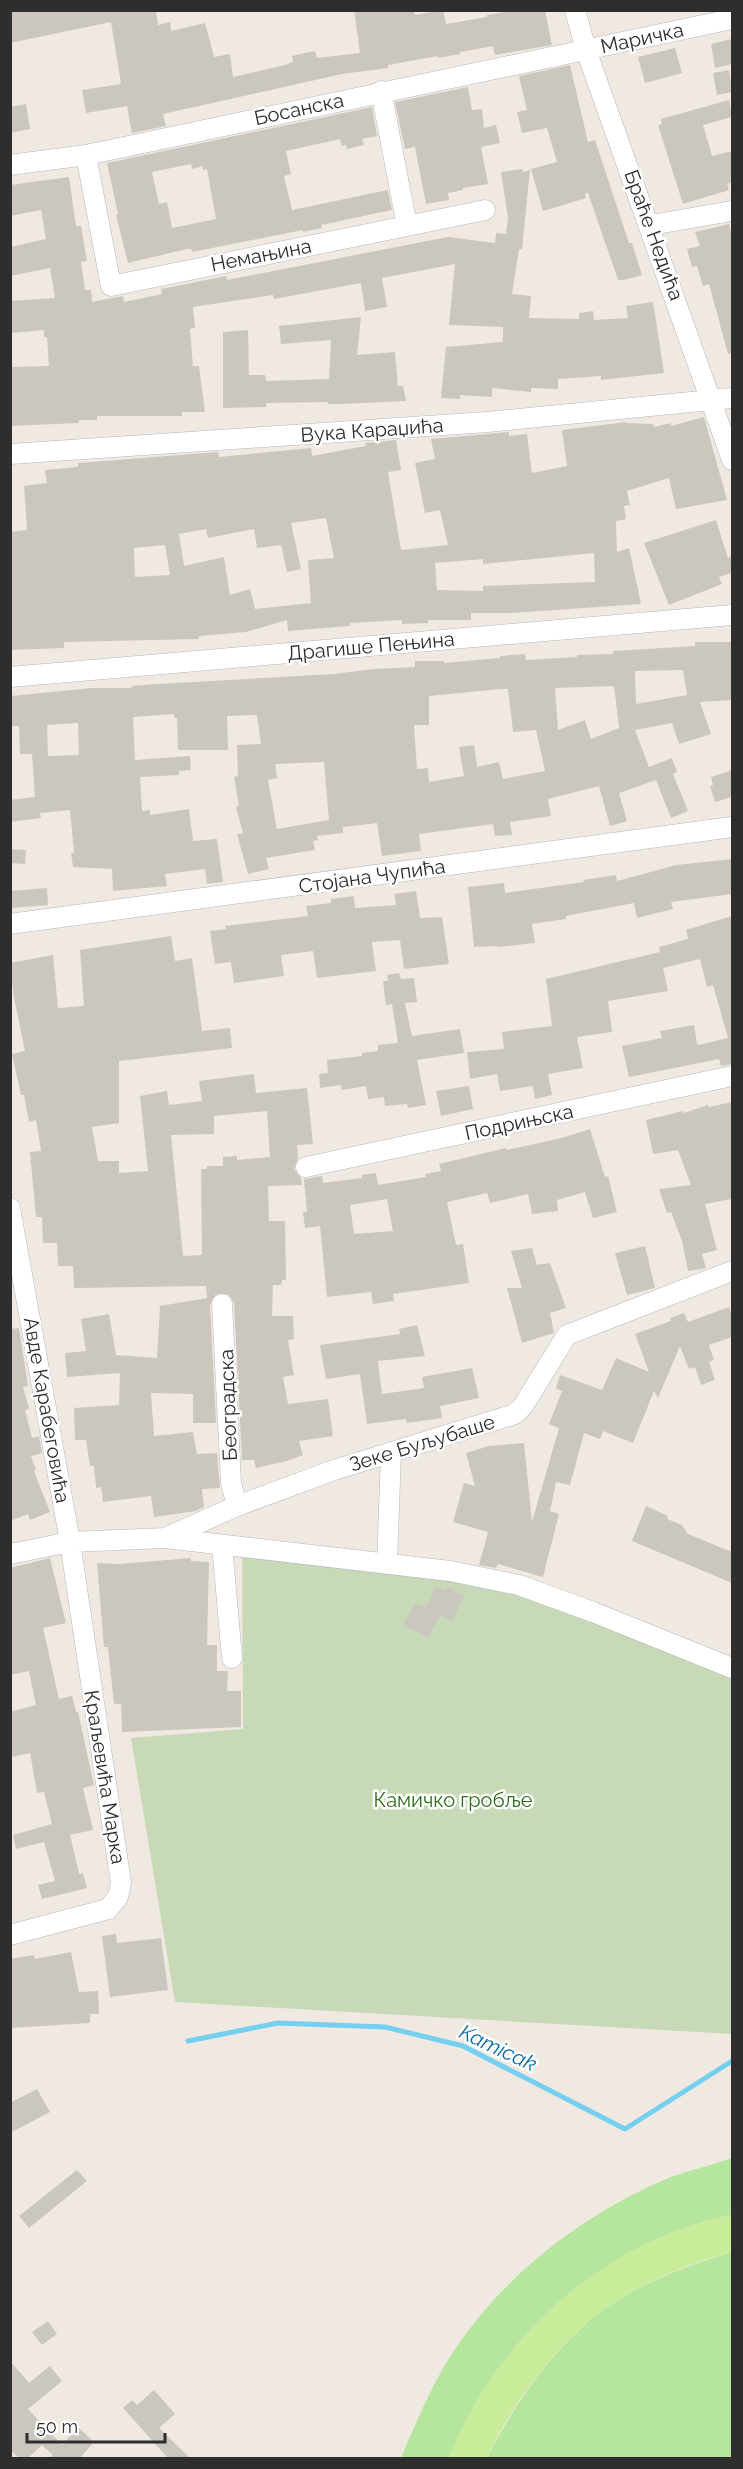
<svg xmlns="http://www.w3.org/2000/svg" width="743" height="2469" viewBox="0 0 743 2469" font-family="Raleway,sans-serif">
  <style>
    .green { fill: #b6e59e }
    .cemetery { fill: #c8d9b8 }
    .pitch { fill: #c9ec9a }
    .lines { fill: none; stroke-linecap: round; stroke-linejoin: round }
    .stream { stroke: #75cff0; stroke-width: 5 }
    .building { fill: #cbc7bf; fill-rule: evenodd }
    .street-casing { stroke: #b4b7c1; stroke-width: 21 }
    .street { stroke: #fff; stroke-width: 20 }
    .labels { text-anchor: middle; stroke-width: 5; stroke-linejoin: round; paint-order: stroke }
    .street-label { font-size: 20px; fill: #2e2e2e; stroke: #fff }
    .park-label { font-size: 20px; fill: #2c6e1b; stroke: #fff }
    .water-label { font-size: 21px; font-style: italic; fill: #0d6fa3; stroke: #fff }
  </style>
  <rect width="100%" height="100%" fill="#efe9e1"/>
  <path class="green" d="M732 2158V2215C604 2241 497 2337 449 2458H401C415 2425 429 2391 448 2360 500 2277 582 2214 671 2177 691 2170 712 2165 732 2158Z
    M732 2252V2458H487C512 2410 539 2367 580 2330 587 2323 595 2314 604 2309 643 2282 687 2266 732 2252Z"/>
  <path class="cemetery" d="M242 1542 508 1588 732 1671V2034L175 2002 131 1738 243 1729Z"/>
  <path class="pitch" d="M732 2215V2252C687 2264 643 2282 604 2309 595 2314 587 2323 580 2330 540 2366 509 2410 487 2458H449C497 2337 604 2241 732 2215Z"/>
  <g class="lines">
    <path class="stream" d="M188 2041 278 2023 385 2027 463 2046 625 2129 732 2061"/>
  </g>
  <path class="building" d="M10 10H156L158 25 170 22 171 31 205 23 214 57 230 54 233 77 285 65 293 62 292 56 315 51 317 58 360 53 354 10H414L415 15 443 10 446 24 487 17V15L505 12V10H545L552 45 495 55 493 46 460 52V54L438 58V56L388 65V68L342 74 163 114 166 126 132 133 127 106 86 113 82 90 121 84 111 22 10 43Z
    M732 39V64L715 68 711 44Z
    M675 48 682 73 645 83 638 57Z
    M570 65 588 142 595 140 629 243H632L642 275 624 280H618L588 193H585L586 198 543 211 531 169 557 162 547 128 522 133 517 112 527 110 519 76Z
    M729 70 732 92 717 95 713 73Z
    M468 87 472 110 482 109 484 128 496 125 500 143 481 147 488 184 463 188V190L448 193 449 200 426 204 415 147 405 149 395 102Z
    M729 100 732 117 703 125 712 156 732 151V182L727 184 729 190 683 204 658 125 662 124 661 119Z
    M26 104 30 129 10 133V107Z
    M372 107 377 136 362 139 364 145 347 149 346 145 342 146 340 139 286 151 291 174 284 176 292 210 388 190 392 210 321 225 322 228 303 232V230L192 252 191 249H187L128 263 116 215 118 214 107 163ZM191 164 192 169 202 166 203 170 207 169 216 219 172 228 167 202 159 204 152 172Z
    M523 169V172L530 170 522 249H519L512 294 531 296 529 318 579 319V313L593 311 594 320 628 318 626 306 653 302 664 373 601 380V376L558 379V389L531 388V392L492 388V397L460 395V399L441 398 446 347 503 342V327L449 325 455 264 382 278 387 307 365 311 361 283 274 299 273 295 193 307 195 328 190 329 193 366H199L205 412H182V416H97V420H79V423L10 426V367L49 366 47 337H44V330L12 333 10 301 55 298 50 268 10 276V247L46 239 41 210 10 216V185L69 177 76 226H81L87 261 81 262 85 290H91L92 302 123 296 124 302 162 294 161 289 226 276 227 280 448 237 495 243 496 233 506 234 508 218 501 172Z
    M729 224 732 237V353L728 354 709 284 703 286 697 266 692 267 687 249 700 246 695 232Z
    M361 317 357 355 395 352 398 386H403L406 401 341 404H328V402L266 403V407L223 408V332L248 330 249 375H265L266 381 329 379 331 340 281 344 279 326Z
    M704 417 727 500 676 509 669 478 627 491 630 505 624 506 626 519 616 521 617 552 629 548 641 604 512 613H471V620H428V623L402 624V620L350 623V626L288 631 287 620 246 632 199 636V639L64 642V648L10 650V532L27 530 24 486 47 483 45 470 78 467V463L218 452 219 457 311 448 312 456 366 446 365 443 396 440 401 470 388 472 401 550 448 545 440 510 425 513 415 463 435 459 431 439 509 432V436L527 434 532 473 567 466 562 430 626 422V423L653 424 654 427 671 423V426ZM326 518 334 558 308 560 311 603 255 609 250 589 230 595 224 557 184 566 179 534 206 529 208 538 254 529 257 548 281 545 287 572 301 569 291 523ZM165 545 170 575 135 577 134 548ZM594 553 595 582 483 586V591L437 590 435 563 483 559V564Z
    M716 520 728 558 732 556V573L719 577 722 584 669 605 644 543Z
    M695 642H732V700L700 702 711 734 679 744 672 723 635 730 649 767 672 758 677 772 673 774 688 811 671 818 656 780 619 793 627 821 610 826 599 786 548 799 551 816 510 822 512 835 495 836 493 824 419 834 421 851 382 856 377 823 343 827V833L317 836 318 840 313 841 315 850 266 858 269 869 248 874 237 834 243 833 236 807 239 806 234 777 238 776 237 745 261 744 257 715 227 716 228 750H178L177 718H174V714L133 717 135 760 190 756 191 770 179 771V775L140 777 142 811 150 810V815L189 809 193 841 217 839 223 882 207 884 205 869 165 874 167 886 113 891 112 869 73 867 71 853H74L70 810 40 813 41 818 10 822V800L35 797 32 754H20L19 726H12L11 696 92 688H132L131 686 158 684 334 674 374 669 415 667V661H444V663L500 658V656L525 654 526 660 577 657V655L613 654V651L695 646ZM683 670 687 695 636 704 635 671ZM614 686 619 728 591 739 585 720 558 730 555 688ZM501 689H508L513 732 536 730 545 771 503 779 499 762 477 767 474 745 459 747 464 776 429 782 428 768 417 769 414 725H429V696ZM78 723 79 755 48 756 47 725ZM324 762 329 820 277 829 268 780 277 778 275 764Z
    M732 770V797L715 802 710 786 713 785 711 777Z
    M10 849 26 850 25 864 10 863Z
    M732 859V894L671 902 673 909 637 918 634 903 566 916V919L532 924 535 943 498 947V946L474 947 468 887 504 883 505 893 584 882 583 880 616 875 617 881 677 865Z
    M47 888 48 905 10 908V891Z
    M416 891 420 918 442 917 449 964 404 969 400 940 372 942 376 971 317 978 313 951 281 955 284 976 234 983 231 962 215 964 210 931 226 929 225 926 308 916 306 906 331 903V899L354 896 355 908 396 905 394 894Z
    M732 916V1064L721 1066 719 1059 629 1077 622 1046 662 1038 660 1031 694 1025 697 1044 699 1045 728 1038 713 985 707 987 700 959 663 968 668 991 608 1001 612 1032 577 1037 583 1068 548 1074 552 1095 535 1099 533 1086 500 1091 497 1074 470 1079 467 1052 504 1049 502 1032 552 1026 546 979 660 952 659 947 688 939 686 930Z
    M171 936 175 961 192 958 202 1031 230 1028 232 1048 119 1061V1123L92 1127 98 1161H119V1173L148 1171 140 1096 167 1091 169 1105 202 1101 199 1081 254 1074 256 1093 307 1088 313 1144 297 1145 298 1158 294 1169 301 1178 302 1185 268 1186 269 1221H285L286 1280H282L281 1285H273L272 1316H293L294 1339 288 1340 294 1375 283 1377 288 1404 328 1399 333 1436 299 1441 303 1455 287 1461 256 1468 254 1460H242L234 1303 228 1294H216L210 1305 216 1423H193V1394L151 1393 154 1436 193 1432 197 1454 217 1453 220 1488 202 1489 204 1507 196 1511 154 1517 151 1496 103 1502 101 1487 96 1488 94 1466H90L86 1440H75L74 1408 119 1405 120 1373 67 1377 65 1353 86 1351 81 1319 109 1314 116 1355 157 1358 160 1306 207 1298 206 1286 74 1288 73 1266H58L57 1243H43L42 1217H36L30 1152 41 1151 36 1120 29 1122 24 1095H21L12 1054 25 1051 14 998 10 963 53 955 58 1008 84 1006 80 950ZM267 1111 270 1157 237 1160V1156L223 1157V1166H207L206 1169H201L202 1255 183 1256 171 1135 214 1134V1116Z
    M399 973 401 979 414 978 417 1002 405 1003 412 1036 460 1029 464 1053 417 1060 426 1105 408 1108 407 1104 385 1106 384 1097 368 1099 366 1086 342 1090 341 1085 320 1088 319 1074 328 1073 327 1060 362 1056V1053L378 1051V1045L398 1043 392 1004 386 1005 383 981H388L387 975Z
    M469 1086 473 1109 441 1116 436 1091Z
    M732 1102V1199L705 1204 717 1250 702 1254 706 1268 688 1271 682 1241 671 1212 667 1213 659 1189 691 1185 678 1150 653 1154 646 1120 683 1111 684 1113 708 1105 709 1107Z
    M590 1129 605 1177 608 1176 617 1212 593 1218 585 1192 557 1200 558 1211 532 1214 528 1194 490 1203 487 1193 447 1202 456 1245 463 1244 469 1283 393 1294 394 1301 373 1304 371 1292 327 1297 320 1226 305 1228 303 1212H307L304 1179 322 1176 323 1183 362 1178V1175L376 1173 378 1185 426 1177 425 1174 441 1171 439 1164 506 1148 507 1150 562 1138ZM387 1199 393 1231 354 1234 350 1205Z
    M645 1246 655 1288 627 1295 615 1253Z
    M532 1248 537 1265 550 1263 566 1308 550 1313 554 1333 522 1343 507 1288H522L511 1251Z
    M729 1307 732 1317V1337L709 1345 714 1360 709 1362 715 1380 701 1385 695 1367 689 1369 680 1346 658 1398 654 1391 633 1443 603 1431 600 1439 584 1433 570 1485 556 1482 550 1511 559 1514 543 1577 498 1564 496 1568 479 1565 488 1532 453 1522 464 1483 475 1486 466 1453 489 1446 524 1443 532 1522 559 1428 549 1424 562 1391 556 1388 560 1375 602 1390 616 1358 649 1372 635 1334 671 1321 670 1318 684 1313 688 1322Z
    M417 1325 425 1356 378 1361 382 1394 424 1388 422 1377 472 1368 479 1398 440 1406 442 1418 407 1423 406 1419 367 1424 360 1374 326 1379 320 1345 400 1334 399 1329Z
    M19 1328 28 1386 23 1387 29 1409 25 1410 32 1438 39 1436 42 1453 31 1456 36 1470 34 1471 50 1512 30 1520 28 1514 10 1521V1329Z
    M646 1506 668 1516 667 1519 682 1525 688 1534 732 1552V1583L632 1541Z
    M50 1558 66 1623 43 1628 59 1699 72 1696 76 1712H78L94 1785 83 1788 93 1830 70 1835 79 1874 83 1873 87 1888 42 1899 38 1885 55 1881 44 1842 16 1849 13 1835 52 1824 44 1792 37 1793 30 1753 13 1757 10 1747V1712L36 1705 29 1671 10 1675V1568Z
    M191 1558V1561L209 1562 207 1645H217V1671H228L227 1691H241V1727L122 1732 121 1704H114L108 1647H104L97 1563 119 1564Z
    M436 1586 446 1591 448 1587 464 1596 452 1621 440 1615 428 1638 403 1625 415 1603 426 1608Z
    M116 1934 117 1943 161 1938 168 1990 110 1997 102 1936Z
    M71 1952 79 1992 98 1991 99 2014H90V2023L10 2028V1959L34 1955 35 1959Z
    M37 2089 50 2112 10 2133V2103Z
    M77 2170 87 2181 29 2228 19 2216Z
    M48 2321 57 2334 42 2345 32 2332Z
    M10 2361 29 2383 50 2366 62 2381 28 2409 62 2445 78 2427 94 2442 80 2458H49L53 2455 42 2445 28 2458H19L10 2450Z
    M154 2390 175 2414 159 2428 190 2458H168L123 2408 132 2400 137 2405Z"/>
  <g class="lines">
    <defs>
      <path id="street" d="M575 10 586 50 732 460
        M86 155 111 286 407 226 381 91
        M10 165 86 155 732 19
        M651 225 732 211
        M407 226 485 210
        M10 454 487 422 732 398
        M10 677 732 615
        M10 924 732 827
        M306 1167 732 1076
        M10 1208 70 1542 121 1883 118 1897 108 1909 10 1935
        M222 1304 231 1483 237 1506
        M165 1538 450 1571 519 1585 593 1612 732 1668
        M222 1545 232 1658
        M10 1554 70 1542 165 1538 237 1506 334 1470 515 1414 523 1406 567 1335 732 1271
        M387 1564 391 1453"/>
    </defs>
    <use href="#street" class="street-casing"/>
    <use href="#street" class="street"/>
  </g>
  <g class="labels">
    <g class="street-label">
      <text transform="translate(642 38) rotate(-12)" y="7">Маричка</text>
      <text transform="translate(299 109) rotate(-12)" y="7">Босанска</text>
      <text transform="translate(654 235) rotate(70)" y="7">Браће Недића</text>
      <text transform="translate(261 255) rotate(-11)" y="7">Немањина</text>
      <text transform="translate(372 430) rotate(-4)" y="7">Вука Караџића</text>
      <text transform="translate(371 646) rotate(-5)" y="7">Драгише Пењина</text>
      <text transform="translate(372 876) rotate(-8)" y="7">Стојана Чупића</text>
      <text transform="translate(519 1122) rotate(-12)" y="7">Подрињска</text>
      <text transform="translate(228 1405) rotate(-92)" y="7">Београдска</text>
      <text transform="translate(47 1410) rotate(80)" y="7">Авде Карабеговића</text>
      <text transform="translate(422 1443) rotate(-17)" y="7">Зеке Буљубаше</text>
      <text transform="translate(105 1777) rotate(81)" y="7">Краљевића Марка</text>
    </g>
    <g class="park-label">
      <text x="453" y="1807">Камичко гробље</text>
    </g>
    <g class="water-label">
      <text transform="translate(498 2048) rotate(25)" y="7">Kamicak</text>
    </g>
  </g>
  <rect width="743" height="2469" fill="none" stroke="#2e2e2e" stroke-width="24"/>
  <path d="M27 2433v9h138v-9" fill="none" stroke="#2e2e2e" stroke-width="3"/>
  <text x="36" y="2433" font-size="18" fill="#2e2e2e" stroke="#ffffff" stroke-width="4.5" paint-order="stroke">50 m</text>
</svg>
